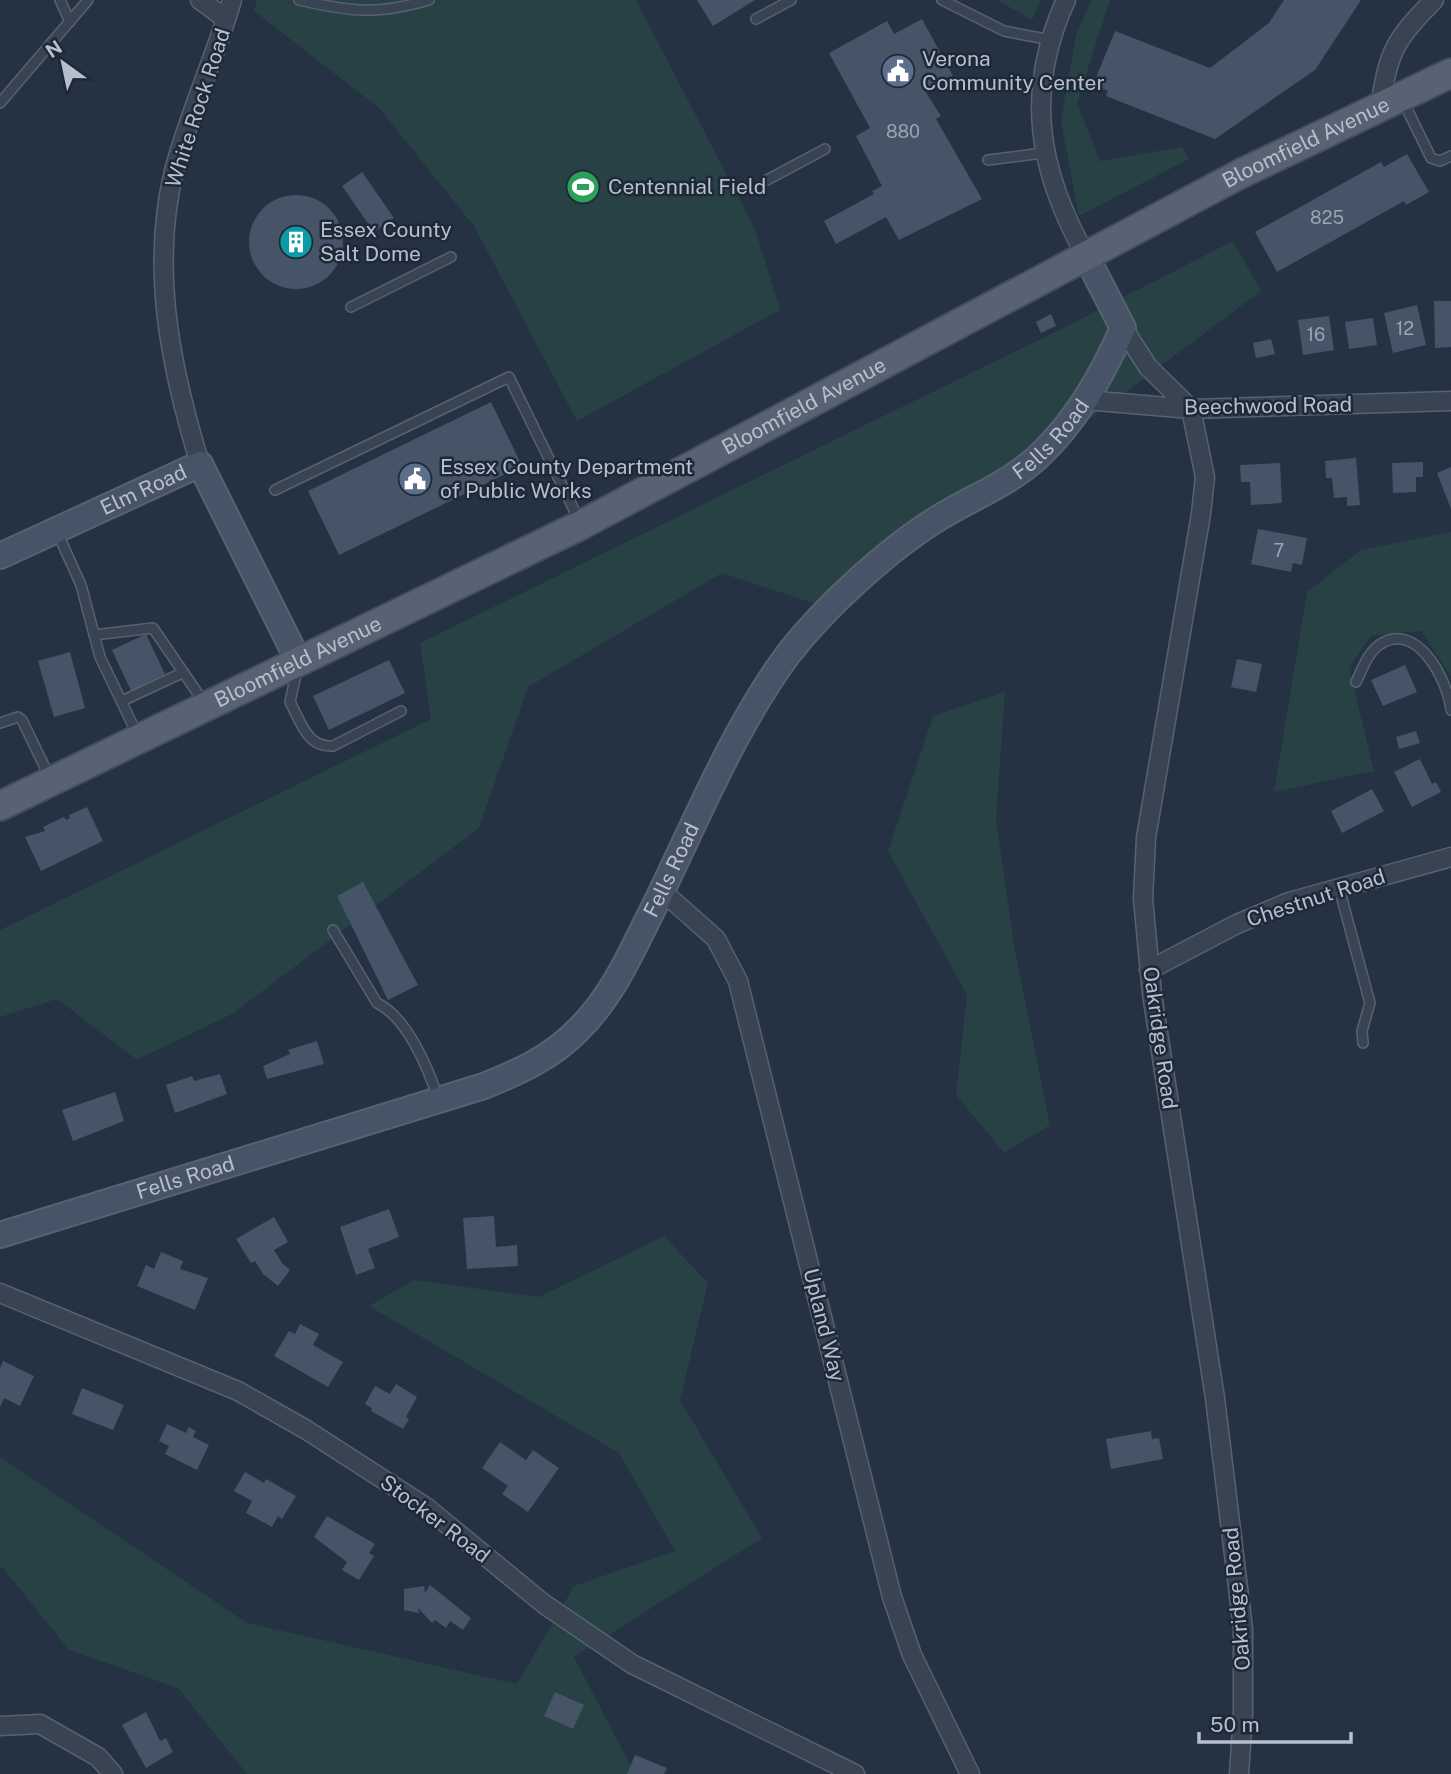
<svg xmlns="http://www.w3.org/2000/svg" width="1451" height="1774" viewBox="0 0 1451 1774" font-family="'Public Sans',sans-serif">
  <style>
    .green { fill: #274144 }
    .building { fill: #465467 }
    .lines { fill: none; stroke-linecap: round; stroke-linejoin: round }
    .lane-casing { stroke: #576270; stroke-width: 12 }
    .street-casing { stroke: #576270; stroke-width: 21 }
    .secondary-casing { stroke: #576270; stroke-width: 28 }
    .primary-casing { stroke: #434d5c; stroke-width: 32 }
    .lane { stroke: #394452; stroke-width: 9 }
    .street { stroke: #394452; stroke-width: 18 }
    .secondary { stroke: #475366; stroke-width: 24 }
    .primary { stroke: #576372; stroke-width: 28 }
    .labels { text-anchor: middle; stroke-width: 5; stroke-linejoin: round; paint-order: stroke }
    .number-label { font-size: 18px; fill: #9aa4b3 }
    .poi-label { font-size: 21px; fill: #b6bfcc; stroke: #1e2938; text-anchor: start }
    .street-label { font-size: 21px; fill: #b6bfcc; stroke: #1e2938 }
  </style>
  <rect width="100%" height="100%" fill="#243243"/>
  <path class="green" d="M257 0H636L755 229 780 310 577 421 474 226 379 108 254 11Z
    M997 0H1041L1032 20Z
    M1091 0H1110L1077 103 1100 161 1182 147 1189 159 1079 216 1061 121 1076 35Z
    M1233 241 1261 291 834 610 722 573 528 687 479 828 232 1014 137 1060 57 999 0 1017V930L431 719 420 643 1063 328Z
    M1451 532V677L1421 631 1371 636 1349 668 1374 771 1274 792 1307 592 1361 550Z
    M1005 692 996 819 1015 951 1050 1125 1004 1153 956 1095 967 995 888 851 933 716Z
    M664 1236 708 1283 680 1400 762 1538 574 1657 635 1774H247L178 1688 69 1650 3 1568 0 1569V1457L247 1623 517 1684 574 1586 675 1551 619 1453 369 1306 414 1280 539 1297Z"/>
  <path class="building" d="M697 0H755L713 26Z
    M1284 0H1361L1315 70 1215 139 1106 96 1108 91 1093 85 1115 31 1210 68 1269 23Z
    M922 19 953 76 925 91 941 116 936 119 982 199 899 240 886 217 836 244 824 221 874 194 872 191 882 186 856 136 870 128 829 53 887 21 894 34Z
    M1407 154 1429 192 1406 205 1404 201 1277 272 1255 232 1381 162 1384 167Z
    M362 172 394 218 374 232 342 186Z
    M249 242a47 47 0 1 1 94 0a47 47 0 1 1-94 0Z
    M1434 301H1451V347L1435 348Z
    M1417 305 1426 345 1393 353 1384 313Z
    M1051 314 1056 326 1041 333 1036 322Z
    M1329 316 1334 350 1303 355 1298 320Z
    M1373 318 1377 345 1349 349 1345 322Z
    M1271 339 1275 354 1256 358 1253 343Z
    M491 402 522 466 339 555 308 491Z
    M1356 458 1360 505 1347 506V497L1334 498 1332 478H1326L1325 461Z
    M1423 462V477H1416V492L1393 493 1392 463Z
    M1280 463 1282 503 1251 505 1250 482H1241L1240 465Z
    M1451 467V509L1437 473Z
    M1258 529 1307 538 1302 565 1293 563 1291 572 1251 564Z
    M146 634 165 674 131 691 112 650Z
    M70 652 85 708 54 717 38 661Z
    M1237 659 1262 664 1256 692 1231 687Z
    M389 660 405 693 329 730 313 696Z
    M1405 665 1417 692 1383 706 1371 680Z
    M1416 731 1420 743 1399 749 1396 737Z
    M1420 759 1432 784 1436 782 1441 792 1412 807 1394 772Z
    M1372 789 1384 811 1342 833 1331 811Z
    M87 807 103 841 41 871 25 837 45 831 43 827 64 817 66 820 70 818 69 815Z
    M363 882 418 985 388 1000 337 896Z
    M317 1041 324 1064 267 1079 263 1066 290 1054 288 1050Z
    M220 1074 227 1094 175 1113 166 1085 192 1076 194 1081Z
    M115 1092 124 1121 73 1141 62 1110Z
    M389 1209 399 1237 368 1249 375 1268 356 1275 340 1227Z
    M494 1216 496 1247 517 1245 518 1266 467 1269 463 1218Z
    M274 1217 288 1242 274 1250 282 1263 290 1270 278 1286 263 1274 255 1261 251 1263 236 1239Z
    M161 1252 183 1261 180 1269 208 1278 195 1310 137 1286 146 1265 154 1269Z
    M300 1324 319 1334 313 1345 343 1362 328 1387 274 1356 289 1331 295 1334Z
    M3 1361 34 1376 20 1406 4 1398 0 1407V1368Z
    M396 1384 417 1397 406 1417 409 1419 403 1429 371 1411 372 1408 365 1404 375 1386 390 1394Z
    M82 1388 124 1405 113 1430 72 1414Z
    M167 1424 186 1433 189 1427 196 1431 193 1437 209 1445 197 1470 165 1454 169 1446 159 1441Z
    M1151 1431 1152 1439 1159 1438 1163 1459 1111 1469 1106 1439Z
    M500 1442 526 1460 533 1450 559 1468 528 1512 502 1494 508 1486 482 1468Z
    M245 1472 264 1483 266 1479 296 1496 282 1519 278 1516 272 1527 246 1513 252 1501 234 1491Z
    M327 1516 375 1544 369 1553 374 1556 359 1580 342 1570 347 1562 314 1537Z
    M430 1585 471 1618 463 1630 450 1621 446 1628 435 1620 432 1623 418 1608 419 1613 404 1610V1589L424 1586 425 1593Z
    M555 1692 584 1705 573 1729 544 1716Z
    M146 1712 160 1741 166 1738 173 1752 146 1768 122 1725Z
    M635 1755 667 1768 664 1774H627Z"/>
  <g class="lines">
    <defs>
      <path id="lane" d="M60 0 70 22
        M299 0C351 12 378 15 429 0
        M942 0 1004 31 1051 40
        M756 19 791 0
        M1402 99 1431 158 1440 161 1451 156
        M0 103 88 0
        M988 160 1043 153
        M767 180 825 149
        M351 307 451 257
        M275 490 509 377 580 522
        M57 532 81 585 100 657 138 736
        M94 635 153 628 205 704
        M297 670 290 702C301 722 307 748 333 746L401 711
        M1356 682C1362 670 1367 654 1379 645 1417 619 1448 681 1451 710
        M122 701 182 673
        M0 723 18 717 22 720 50 778
        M1339 888 1370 1003 1362 1031 1363 1043
        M333 930 377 1003C407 1017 428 1068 438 1098"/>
      <path id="street" d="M200 0 226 19
        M1066 0C1024 92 1038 170 1086 256
        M1380 107C1389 50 1394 41 1434 0
        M1123 328 1148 367 1191 409 1205 477 1201 514 1146 838 1143 899 1152 994 1215 1398 1243 1629V1715L1239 1774
        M1085 400 1191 409 1451 401
        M200 464C171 369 150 270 174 171 189 113 215 58 232 0
        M662 891 716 939 738 981 892 1597 912 1655 970 1774
        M1149 970 1237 924 1289 902 1451 857
        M0 1293 238 1391 305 1429 426 1507 544 1604 632 1664 855 1774
        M0 1726 40 1724 98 1757 113 1774"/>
      <g id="secondary">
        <path id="s1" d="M0 556 200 464 299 662"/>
        <path id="s2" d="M0 1235 484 1086C519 1072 552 1057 578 1030 613 996 631 952 653 909 695 824 732 730 789 653 825 607 887 550 937 519 972 497 1010 484 1040 455 1077 420 1103 374 1123 328L1086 256"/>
      </g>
      <g id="primary">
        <path id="s3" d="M0 806 581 525 1240 174 1451 73"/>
      </g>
    </defs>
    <use href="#lane" class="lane-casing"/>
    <use href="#street" class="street-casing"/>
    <use href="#secondary" class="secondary-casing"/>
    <use href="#primary" class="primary-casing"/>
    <use href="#lane" class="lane"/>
    <use href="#street" class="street"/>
    <use href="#secondary" class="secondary"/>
    <use href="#primary" class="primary"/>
  </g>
  <defs>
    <symbol id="civic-disc" viewBox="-11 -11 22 22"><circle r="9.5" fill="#5c6f8a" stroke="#1e2938"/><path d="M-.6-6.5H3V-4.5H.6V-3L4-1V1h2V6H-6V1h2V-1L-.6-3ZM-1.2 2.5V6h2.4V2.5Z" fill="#fff"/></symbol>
    <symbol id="stadium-disc" viewBox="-11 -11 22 22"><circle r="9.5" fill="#2e9e5b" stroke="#1e2938"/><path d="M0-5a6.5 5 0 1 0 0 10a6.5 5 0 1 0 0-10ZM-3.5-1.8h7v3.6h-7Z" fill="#fff"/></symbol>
    <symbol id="building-disc" viewBox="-11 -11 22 22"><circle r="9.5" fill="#0f9aa8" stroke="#1e2938"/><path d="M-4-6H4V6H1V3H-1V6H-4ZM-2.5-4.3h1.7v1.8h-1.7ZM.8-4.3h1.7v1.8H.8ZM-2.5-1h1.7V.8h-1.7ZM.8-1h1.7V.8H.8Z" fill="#fff"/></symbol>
  </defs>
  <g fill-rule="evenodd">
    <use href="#civic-disc" x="879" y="52" width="38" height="38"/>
    <use href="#stadium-disc" x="564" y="168" width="38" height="38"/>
    <use href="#building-disc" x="277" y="223" width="38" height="38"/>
    <use href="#civic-disc" x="396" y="460" width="38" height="38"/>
  </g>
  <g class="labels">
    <g class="number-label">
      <text x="903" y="138">880</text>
      <text x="1327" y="224">825</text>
      <text x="1405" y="335">12</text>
      <text x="1316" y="341">16</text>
      <text x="1279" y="557">7</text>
    </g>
    <g class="poi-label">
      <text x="922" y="66">Verona<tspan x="922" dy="24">Community Center</tspan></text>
      <text x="608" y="194">Centennial Field</text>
      <text x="320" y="237">Essex County<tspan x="320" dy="24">Salt Dome</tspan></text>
      <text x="440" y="474">Essex County Department<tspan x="440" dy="24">of Public Works</tspan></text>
    </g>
    <g class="street-label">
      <text transform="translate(198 108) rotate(-72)" y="7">White Rock Road</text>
      <text dy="7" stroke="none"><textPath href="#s3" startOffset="1465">Bloomfield Avenue</textPath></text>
      <text transform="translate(1268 406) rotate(-1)" y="7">Beechwood Road</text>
      <text dy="7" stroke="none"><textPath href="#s3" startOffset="898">Bloomfield Avenue</textPath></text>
      <text dy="7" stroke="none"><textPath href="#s2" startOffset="1391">Fells Road</textPath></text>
      <text dy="7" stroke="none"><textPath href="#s1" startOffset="158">Elm Road</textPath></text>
      <text dy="7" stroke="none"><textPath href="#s3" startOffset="331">Bloomfield Avenue</textPath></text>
      <text dy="7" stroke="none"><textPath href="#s2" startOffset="803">Fells Road</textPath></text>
      <text transform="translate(1316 898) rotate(-18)" y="7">Chestnut Road</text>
      <text transform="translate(1160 1038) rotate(82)" y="7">Oakridge Road</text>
      <text dy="7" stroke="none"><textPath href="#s2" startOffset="194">Fells Road</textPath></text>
      <text transform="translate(824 1325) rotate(76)" y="7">Upland Way</text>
      <text transform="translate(435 1519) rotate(37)" y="7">Stocker Road</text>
      <text transform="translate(1237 1599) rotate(-95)" y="7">Oakridge Road</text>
    </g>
  </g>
  <g transform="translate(63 63) rotate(327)" stroke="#1e2938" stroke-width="5" paint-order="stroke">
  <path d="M0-5L12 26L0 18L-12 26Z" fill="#b6bfcc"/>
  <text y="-10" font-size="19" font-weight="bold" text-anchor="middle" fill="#b6bfcc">N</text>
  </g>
  <path d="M1199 1732v10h152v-10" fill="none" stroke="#b6bfcc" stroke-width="3.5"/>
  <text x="1210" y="1732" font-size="21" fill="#b6bfcc" stroke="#1e2938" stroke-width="5" paint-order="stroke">50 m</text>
</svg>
